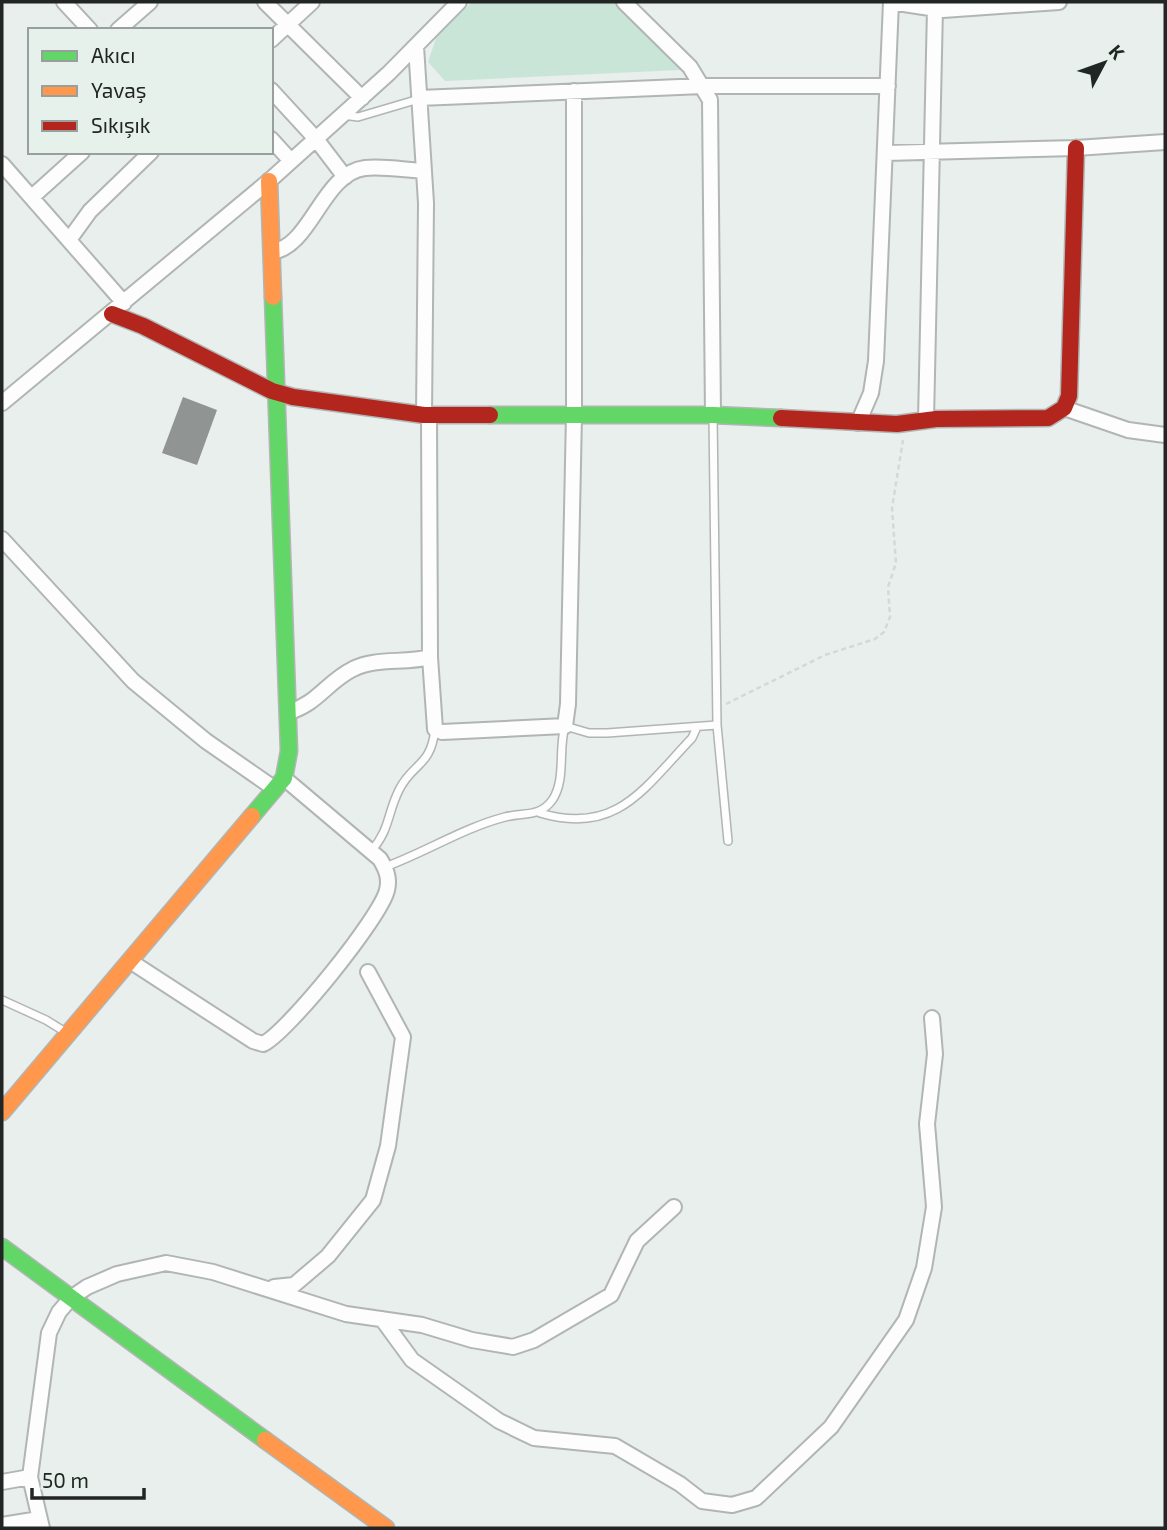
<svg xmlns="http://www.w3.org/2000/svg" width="1167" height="1530" viewBox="0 0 1167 1530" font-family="'Exo 2',sans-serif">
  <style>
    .green { fill: #c9e5d8 }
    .building { fill: #909492 }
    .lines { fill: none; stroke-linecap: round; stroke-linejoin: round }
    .lane-casing { stroke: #b1b5b3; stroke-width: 10 }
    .street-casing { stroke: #b1b5b3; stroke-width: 18 }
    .fast-casing { stroke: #b1b5b3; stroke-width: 19 }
    .slow-casing { stroke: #b1b5b3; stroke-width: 19 }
    .jam-casing { stroke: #b1b5b3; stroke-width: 19 }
    .path { stroke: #d6d8d7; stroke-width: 2.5; stroke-dasharray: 5 3.5; stroke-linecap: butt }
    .lane { stroke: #fcfdfc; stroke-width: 7 }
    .street { stroke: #fcfdfc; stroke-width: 14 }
    .fast { stroke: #63d668; stroke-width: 16 }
    .slow { stroke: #ff974d; stroke-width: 16 }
    .jam { stroke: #b3261e; stroke-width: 16 }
  </style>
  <rect width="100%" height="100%" fill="#e9efec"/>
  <path class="green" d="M472 2H624L687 56 680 70 445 81 428 62 437 35Z"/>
  <path class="building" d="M183 397 217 410 197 465 162 453Z"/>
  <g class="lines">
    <defs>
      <path id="lane" d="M343 115 358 117 419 99
        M713 415 717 725 728 841
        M540 813C617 836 644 788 692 738L697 727
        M371 851C390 830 387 814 399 790 412 763 431 767 435 729
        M385 867C426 852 463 828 505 817 524 812 540 818 553 799 566 778 558 749 565 726L589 733H607L717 725
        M2 1000 46 1020 67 1033"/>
      <path id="street" d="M64 2 90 30
        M265 2 362 98
        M624 2 690 67 710 100 713 415
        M891 2 943 10 1059 2
        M118 30 150 2
        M271 40 312 2
        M416 46 426 203 424 415
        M271 90 316 139 345 177
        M419 98 703 86H888
        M271 139 291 161
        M886 153 1076 148 1165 142
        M2 164 124 303
        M32 197 82 152
        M69 240 90 211 151 152
        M271 252C311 248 322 173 365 168 383 166 405 170 424 171
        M2 403 269 181 389 73 459 2
        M1064 408 1128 430 1165 435
        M926 420 935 8
        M858 423 871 393 876 361 891 2
        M2 539 133 681 206 741 275 789
        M430 657 435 729 442 732 565 726 568 704 574 415V91
        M289 712C317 704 328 681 353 669 376 657 405 664 430 657L429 415
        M130 961 253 1041 263 1044C287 1033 381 917 387 890 390 878 386 869 380 859L284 778
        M274 1287 294 1285 328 1256 373 1200 388 1146 403 1037 368 972
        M382 1319 412 1360 499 1421 534 1438 615 1446 680 1484 702 1501 732 1505 756 1498 831 1427 906 1320 924 1268 934 1207 927 1124 935 1054 932 1018
        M2 1482 30 1477
        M2 1525 39 1519
        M42 1528 30 1477 49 1333 59 1312 71 1298 87 1287 117 1274 166 1263 213 1272 346 1314 422 1325 472 1340 513 1347 534 1340 611 1295 637 1241 674 1207"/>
      <path id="fast" d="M490 415H713L781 418
        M252 816 284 778 289 751 273 297
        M2 1247 265 1440"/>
      <path id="slow" d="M269 181 273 297
        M2 1112 252 816
        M265 1440 386 1528"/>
      <path id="jam" d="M112 314 143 326 272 391 293 397 424 415H490
        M781 418 897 424 936 419 1048 418 1064 408 1069 396 1076 148"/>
    </defs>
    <use href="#lane" class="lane-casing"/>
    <use href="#street" class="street-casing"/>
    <use href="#fast" class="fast-casing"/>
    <use href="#slow" class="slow-casing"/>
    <use href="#jam" class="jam-casing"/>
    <path class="path" d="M726 704 825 655 875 639 884 632 890 617 888 587 896 563 892 508 903 440"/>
    <use href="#lane" class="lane"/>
    <use href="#street" class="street"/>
    <use href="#fast" class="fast"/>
    <use href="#slow" class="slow"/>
    <use href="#jam" class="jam"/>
  </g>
  <rect width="1167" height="1530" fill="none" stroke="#212523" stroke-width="7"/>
  <rect x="28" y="28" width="245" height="126" fill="#e7f1ec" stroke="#989f9c" stroke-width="2"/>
  <rect x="42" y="51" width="35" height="10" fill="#63d668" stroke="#989f9c" stroke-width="2"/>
  <text x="91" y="63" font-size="21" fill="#212523">Akıcı</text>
  <rect x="42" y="86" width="35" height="10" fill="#ff974d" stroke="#989f9c" stroke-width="2"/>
  <text x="91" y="98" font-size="21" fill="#212523">Yavaş</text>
  <rect x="42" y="121" width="35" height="10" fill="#b3261e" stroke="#989f9c" stroke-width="2"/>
  <text x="91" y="133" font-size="21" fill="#212523">Sıkışık</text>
  <g transform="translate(1104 63) rotate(49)" stroke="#e7f1ec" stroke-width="5" paint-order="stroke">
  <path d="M0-5L12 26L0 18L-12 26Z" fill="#212523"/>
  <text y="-10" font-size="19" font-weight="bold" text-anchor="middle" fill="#212523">K</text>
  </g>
  <path d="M32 1488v10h112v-10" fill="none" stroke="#212523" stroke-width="3.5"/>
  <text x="42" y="1488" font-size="21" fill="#212523" stroke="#e7f1ec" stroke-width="5" paint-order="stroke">50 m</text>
</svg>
